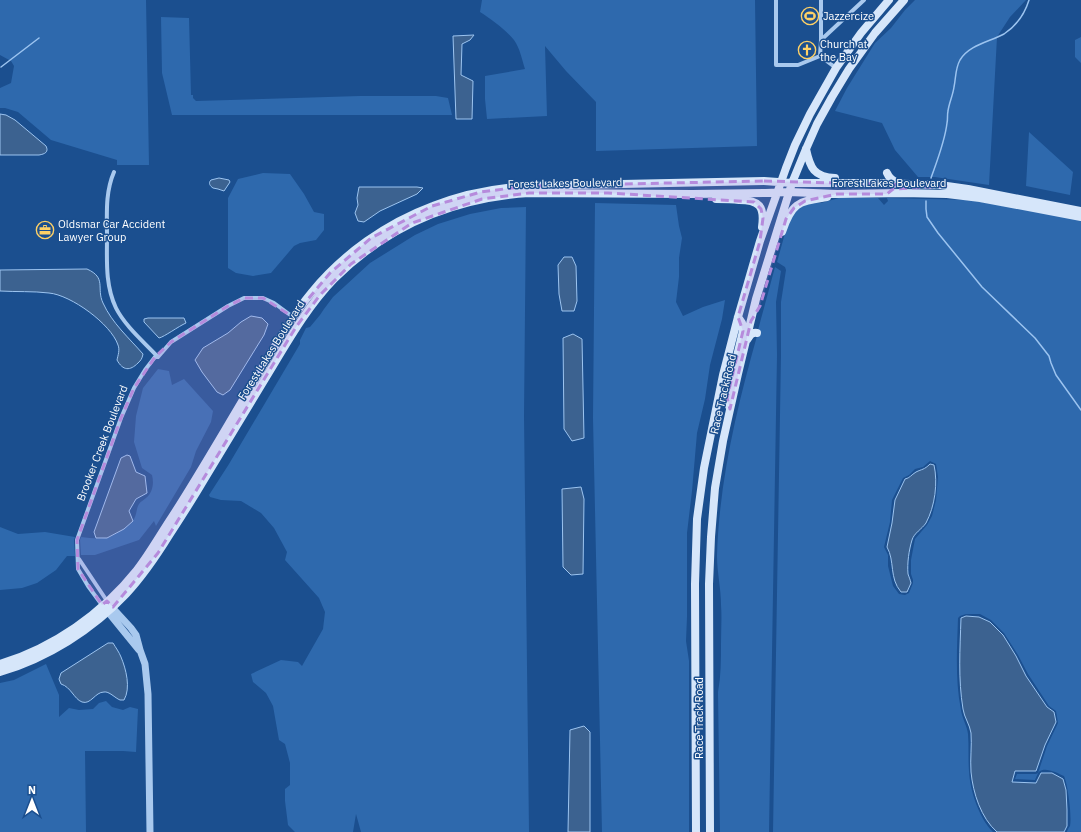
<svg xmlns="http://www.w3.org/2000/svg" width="1081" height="832" viewBox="0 0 1081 832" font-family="'IBM Plex Sans',sans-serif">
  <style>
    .green { fill: #2e69ad; fill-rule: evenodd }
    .water { fill: #3c6290; stroke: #9cc4f0 }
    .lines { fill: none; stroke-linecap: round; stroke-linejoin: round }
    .stream { stroke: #9cc4f0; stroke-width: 1.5 }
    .minor { stroke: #a9c9ee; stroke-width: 4 }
    .tertiary { stroke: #a9c9ee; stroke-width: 7 }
    .secondary { stroke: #d6e6fa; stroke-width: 8 }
    .marked { fill: #b68bdc; fill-opacity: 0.2; stroke: #b68bdc; stroke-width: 3; stroke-dasharray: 8 5; stroke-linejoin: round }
    .labels { text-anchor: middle; stroke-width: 3; stroke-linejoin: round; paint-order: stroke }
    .poi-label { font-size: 11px; fill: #fff; stroke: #1b4f8f; text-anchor: start }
    .street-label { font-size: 11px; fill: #fff; stroke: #1b4f8f }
  </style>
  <rect width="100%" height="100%" fill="#1b4f8f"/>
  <path class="green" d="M0 0H146L149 165H117V160L51 140 18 112 5 108H0V88L11 83 14 66 11 61 0 55Z
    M482 0H755L757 146 596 151V102L566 71 545 46 547 116 487 119 485 99V76L525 69C522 60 520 48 514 40 506 30 491 19 480 12Z
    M915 0H1026L1010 17 997 37 989 185 935 177H918L895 150 882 123 835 111 847 88 875 43 891 28 905 10Z
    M161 17 189 18 191 95H193V98L196 101 360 96H436L448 98 452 115H172L162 73Z
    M1081 37V63L1075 57V40Z
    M1029 132 1073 172 1070 195 1026 186Z
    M263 173 290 174 304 194 314 212 324 214V230L316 240 300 243 294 246 271 273 253 276 236 273 228 268V198L238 179Z
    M839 198H878L884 205 888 201 887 198 973 200 1081 220V832H1067C1067 831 1069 827 1070 826 1072 817 1068 785 1064 776 1058 773 1046 767 1040 771 1038 772 1036 778 1035 780L1015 779 1017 774H1036L1038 773 1047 746 1058 723 1056 711 1049 706 1028 674 1018 655 1004 633 991 620 980 614H966L960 616 958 618C957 649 955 680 961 710 962 718 967 726 968 734 969 746 968 758 969 771 970 791 979 818 993 832H773L781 355V302L786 270 785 267 777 262 789 219 796 210 809 203H821ZM930 461 936 464 938 477 936 500 932 516 927 525 915 539 911 560V574L913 580V583L909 593 905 595 899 594 893 586 888 566V555L884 547 890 522 892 500 903 478 909 475 915 469 923 467Z
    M595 203 676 205 679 226 682 238 679 258V277L676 302 683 316 703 307 725 300 722 319 710 365 705 399 697 433 692 491 687 533V617L686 641 689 661V832H602L593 418Z
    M526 207 524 416 529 832H361L356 814 353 832H295L288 825 285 801V789L290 785V763L285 744 279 740 273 706 266 693 253 682 251 674 281 660 298 662 302 666 323 629 325 612 319 598 285 560 287 552 274 528 261 513 241 501 221 500 210 497 209 495 229 464 300 344V340L306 328 310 327 320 315 324 309 333 297 370 263 415 235 438 224 470 214 501 208Z
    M775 267 781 271 776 302 777 355 769 832H720L718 692C721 676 721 660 721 644 721 631 722 618 721 605 721 589 717 572 717 556 719 482 737 407 757 336H759L760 331 758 330Z
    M158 369 169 371 172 385 184 379 213 411 211 422 196 451 191 467 156 526 154 521 139 540 95 555H81L80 540 81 537C89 538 98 539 106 538 113 537 130 525 134 519 137 514 136 509 139 504 141 501 144 500 146 498 153 492 154 483 152 475L142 468 134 442 136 416 143 388Z
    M0 527 18 534 45 532 75 537 74 540 75 556H67L56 570 37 583 22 588 0 590Z
    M46 664 59 695V717L69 708 79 710 93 709 99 703 106 701 112 707 123 710 130 707 138 709 136 752 123 751H85L86 832H0V683L14 680Z"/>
  <path class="water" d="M474 35 470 40 462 44 461 75 473 81 472 119H456L453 36Z
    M0 114 6 115 15 120 46 146C49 152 45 154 39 155H0Z
    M219 178 229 180 230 182 224 191 218 189 213 188C210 186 208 183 211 180Z
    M359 187H417L423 188 417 194 380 211 364 222 358 221 355 213 358 205 357 198Z
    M564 257H572L576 266 577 301 574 311H562L559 294 558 265Z
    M87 269C107 278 96 288 103 303 112 323 129 338 143 354 142 359 141 360 138 363 130 371 123 371 117 360 118 355 120 350 118 345 111 324 71 295 49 293 33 291 16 292 0 291V270Z
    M251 316 262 318 268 324 264 335 230 390 223 395 217 392 202 372 195 360 203 348 228 333 241 322Z
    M148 318H184L186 323C179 326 164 337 159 338L144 322V319Z
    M573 334 582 339 584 438 572 441 564 429 563 338Z
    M127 455 130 456 136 472 145 476 147 493 136 499 129 511 133 521 124 529 107 538H96L94 532 121 458Z
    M930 464 934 465C938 483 935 506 926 523 922 529 914 533 912 540 909 550 907 563 908 574 909 577 910 579 911 583L907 592H901C889 578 895 561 887 547L892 523 895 500 905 479C910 478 911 475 916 472 922 469 924 470 930 464Z
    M581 487 584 499 583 574 571 575 563 567 562 489Z
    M966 616 979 617 990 622 1003 635 1016 656 1026 676 1047 707 1054 712 1056 722 1045 745 1036 771H1015L1012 782 1036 783 1041 773H1052L1063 779 1066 790 1067 810V826L1064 832H997C981 818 973 793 971 772 970 759 972 745 971 733 970 725 964 717 963 709 958 679 960 649 961 618Z
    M108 643H113C116 648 119 652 121 657 126 669 131 688 124 700H120C115 698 109 691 104 692 95 692 91 705 82 702 74 699 71 687 61 684L59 679 61 673Z
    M584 726 590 732V832H568L570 730Z"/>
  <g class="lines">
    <path class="stream" d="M1 67 39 38
      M931 178C937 161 945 141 947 123 948 119 947 115 948 111 949 103 953 95 954 87 956 78 955 69 960 60 969 45 989 42 1004 34 1016 26 1025 13 1029 0
      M926 201V209L927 217 938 233 982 287 1035 338 1049 356 1051 363 1056 375 1081 410"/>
    <path class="minor" d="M776 0V65H798L820 56 836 68
      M821 40 864 0
      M820 56 821 40V0
      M114 172C105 193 107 214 107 236 107 260 105 285 116 308 125 326 144 342 158 357
      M79 559 107 601
      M102 605 88 586 78 569 77 540 121 418 134 388 145 370 155 357H158L171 342 228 306 244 298H263L274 303 293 317"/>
    <path class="tertiary" d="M109 604 131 628 136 635 140 650 145 664 148 694 150 832
      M104 607 139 650"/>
    <path class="secondary" d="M806 149C810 168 814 177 835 178
      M887 173C889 178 893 181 898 183
      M716 199C724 199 731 199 739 200 759 200 765 206 762 227
      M782 232C792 202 798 202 827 197
      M747 340C750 335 752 332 757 333
      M730 408 728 404 727 398 743 331 742 323 738 317
      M0 664C53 648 102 614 137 570 150 553 160 535 172 517 203 469 231 419 261 370 277 343 292 316 312 292 343 254 387 223 433 206 463 194 495 188 527 186L764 181 792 183H879L940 185 968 189 1081 211
      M0 672C47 658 92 630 126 594 143 576 157 555 170 534 181 517 192 500 202 483 224 447 246 410 268 374 288 341 307 307 334 279 387 226 454 198 529 193L692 194 766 193 789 192 837 194 903 193 947 194 980 198 1081 217
      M696 832 695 584 697 519 704 468 723 375 738 317 760 241 786 168 795 145 810 114 836 68 861 33 889 0
      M710 832 709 584 711 537 715 488 723 441 738 374 756 299 792 183 806 149 817 124 832 97 849 69 875 33 904 0"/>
  </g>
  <path class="marked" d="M764 181 946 186 893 189 887 194H837L805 201 794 208 786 219 760 306 751 321 730 409 727 398 743 331 738 317 760 241 763 218 761 209 754 202 608 193H529L482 199 412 223 351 264 320 295 296 327 158 553 113 607 107 601 102 605 78 569 77 540 121 418 134 388 155 357 171 342 228 306 244 298H263L293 317 330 273 371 238 432 206 481 192 527 186Z"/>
  <defs>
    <symbol id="stadium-ring" viewBox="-11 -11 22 22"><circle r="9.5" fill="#1b4f8f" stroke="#ffd166" stroke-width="1.5"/><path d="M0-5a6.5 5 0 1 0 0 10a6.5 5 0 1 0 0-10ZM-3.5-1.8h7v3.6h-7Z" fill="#ffd166"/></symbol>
    <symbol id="church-ring" viewBox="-11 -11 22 22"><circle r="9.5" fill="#1b4f8f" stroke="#ffd166" stroke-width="1.5"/><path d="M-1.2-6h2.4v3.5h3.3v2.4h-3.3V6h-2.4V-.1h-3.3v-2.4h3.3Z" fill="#ffd166"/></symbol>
    <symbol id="office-ring" viewBox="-11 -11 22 22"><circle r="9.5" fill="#1b4f8f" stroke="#ffd166" stroke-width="1.5"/><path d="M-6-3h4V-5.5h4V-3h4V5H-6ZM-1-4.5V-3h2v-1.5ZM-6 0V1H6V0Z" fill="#ffd166"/></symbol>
  </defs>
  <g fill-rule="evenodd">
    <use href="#stadium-ring" x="800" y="6" width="20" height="20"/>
    <use href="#church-ring" x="797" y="40" width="20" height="20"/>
    <use href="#office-ring" x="35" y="220" width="20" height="20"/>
  </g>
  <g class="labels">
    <g class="poi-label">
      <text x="823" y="20">Jazzercize</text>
      <text x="820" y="48">Church at<tspan x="820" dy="13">the Bay</tspan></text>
      <text x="58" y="228">Oldsmar Car Accident<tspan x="58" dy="13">Lawyer Group</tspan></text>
    </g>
    <g class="street-label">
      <text transform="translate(565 183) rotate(-1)" y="4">Forest Lakes Boulevard</text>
      <text x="889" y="187">Forest Lakes Boulevard</text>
      <text transform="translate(271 350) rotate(-58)" y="4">Forest Lakes Boulevard</text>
      <text transform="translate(723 394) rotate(-77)" y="4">Race Track Road</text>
      <text transform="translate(102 443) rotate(-69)" y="4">Brooker Creek Boulevard</text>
      <text transform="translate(699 718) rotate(-90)" y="4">Race Track Road</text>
    </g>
  </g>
  <g transform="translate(32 800)" stroke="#1b4f8f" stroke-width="3" paint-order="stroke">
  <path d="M0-3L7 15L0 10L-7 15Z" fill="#ffffff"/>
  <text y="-6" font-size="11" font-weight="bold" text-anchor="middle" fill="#ffffff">N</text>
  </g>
</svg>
